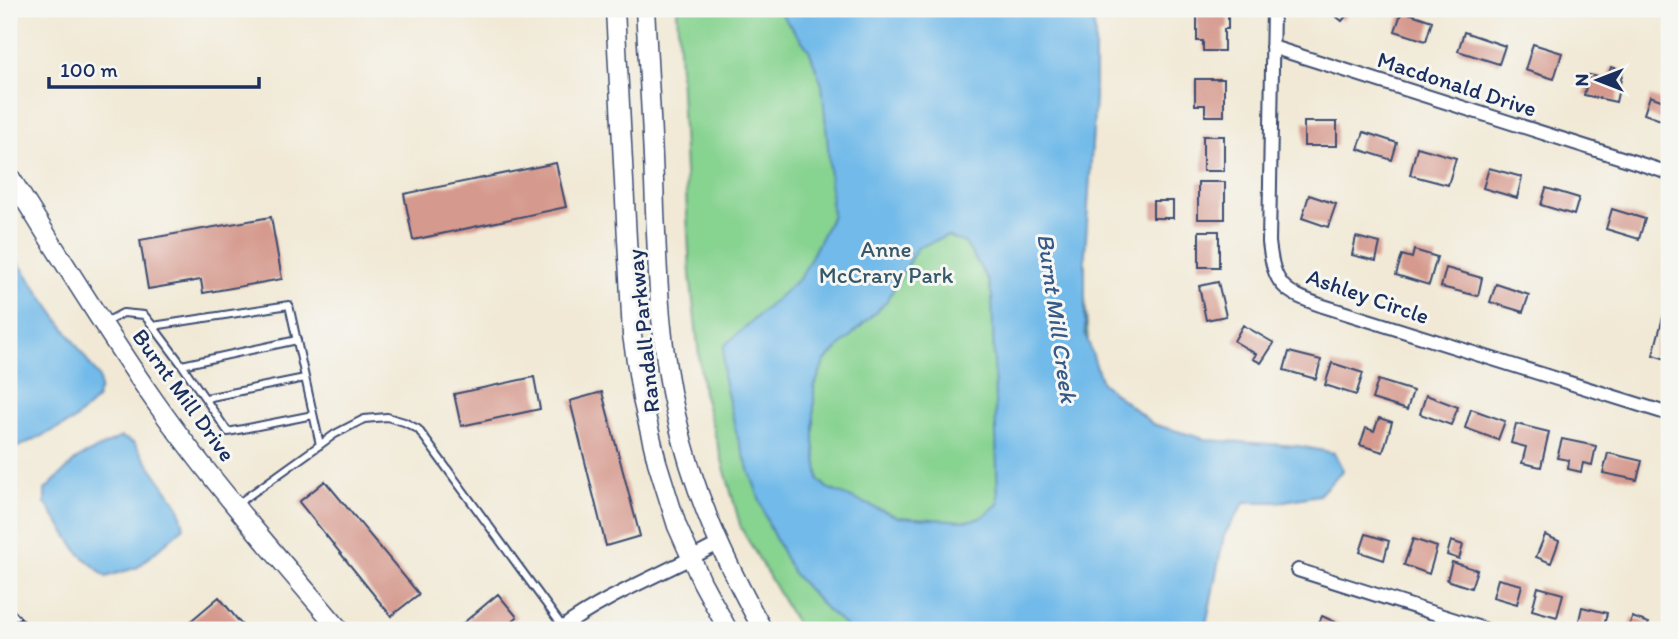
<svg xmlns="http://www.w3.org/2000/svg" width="1678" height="639" viewBox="0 0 1678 639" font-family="Itim,sans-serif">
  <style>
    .green { fill: #87d390; stroke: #518177; stroke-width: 2 }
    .water { fill: #71bae9; stroke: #4674a4; stroke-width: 2; fill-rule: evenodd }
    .building { fill: #d5998d }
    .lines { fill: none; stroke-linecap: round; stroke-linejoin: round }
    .lane-casing { stroke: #3b4b70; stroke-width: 10 }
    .street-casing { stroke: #3b4b70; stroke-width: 16 }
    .secondary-casing { stroke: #3b4b70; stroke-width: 21 }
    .lane { stroke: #fff; stroke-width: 6 }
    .street { stroke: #fff; stroke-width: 12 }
    .secondary { stroke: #fff; stroke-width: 18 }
    .rail-casing { stroke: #1b2f5e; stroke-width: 7 }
    .rail { stroke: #f6f6f2; stroke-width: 4.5; stroke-dasharray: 13; stroke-linecap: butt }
    .labels { text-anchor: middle; stroke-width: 6; stroke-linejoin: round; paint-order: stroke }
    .street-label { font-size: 23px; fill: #1b2f5e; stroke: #f6f6f2 }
    .park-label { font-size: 23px; fill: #36586a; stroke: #f6f6f2 }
    .water-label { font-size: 24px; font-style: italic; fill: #355988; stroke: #f6f6f2 }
  </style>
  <rect width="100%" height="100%" fill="#f6f6f2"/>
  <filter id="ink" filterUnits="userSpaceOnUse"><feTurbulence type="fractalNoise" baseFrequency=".0143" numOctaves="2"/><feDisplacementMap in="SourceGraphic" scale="14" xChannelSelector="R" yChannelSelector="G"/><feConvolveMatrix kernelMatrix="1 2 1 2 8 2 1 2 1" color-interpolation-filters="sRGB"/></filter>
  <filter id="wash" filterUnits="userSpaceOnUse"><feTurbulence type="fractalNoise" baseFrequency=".00686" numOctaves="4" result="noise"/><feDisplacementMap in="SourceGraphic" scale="28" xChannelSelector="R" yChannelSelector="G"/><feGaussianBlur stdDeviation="1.57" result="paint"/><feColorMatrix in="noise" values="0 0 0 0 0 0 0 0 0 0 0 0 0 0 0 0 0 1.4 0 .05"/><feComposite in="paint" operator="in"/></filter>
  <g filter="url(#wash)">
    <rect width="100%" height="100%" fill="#f1e9d5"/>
    <path class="green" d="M677 9H1065L1108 630H800L741 528 703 392 690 274Z"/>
    <path class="water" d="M777 9H1091L1095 32V98L1085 254V332L1102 383 1153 424 1208 440 1298 446 1334 453 1343 470 1319 495 1279 502H1245L1224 535 1205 630H850L826 609 792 572 769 526 737 436 723 376 724 346 801 277 832 216 828 147 822 85 809 50ZM947 236 965 243 988 280 992 296 998 504 981 518 965 521 898 517 827 488 819 480 814 441V388L824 362 886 302 917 248Z
      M9 256 15 258 99 377 100 388 96 400 72 422 11 450H9Z
      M121 437 134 443 179 507 184 527 138 567 106 577 79 553 45 503V490L78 458Z"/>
    <g id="blocks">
      <path class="building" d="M1327 9H1352L1342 21Z
        M1402 11 1432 21 1426 41 1395 31Z
        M1197 13H1228V29H1224V51H1203V41H1197Z
        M1464 32 1505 46 1499 64 1458 51Z
        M1533 44 1562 53 1554 79 1525 70Z
        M1611 67 1623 70 1616 102 1584 95 1589 75 1608 79Z
        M1195 79H1224V116H1205V105H1195Z
        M1650 96 1669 103V123L1644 114Z
        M1304 122H1337V146H1304Z
        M1364 132 1397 143 1392 160 1358 149Z
        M1203 136H1224V171H1203Z
        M1417 147 1456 158 1448 185 1410 175Z
        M556 163 566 207 413 240 404 194Z
        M1489 168 1522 177 1517 198 1483 188Z
        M1198 182H1225V219H1198Z
        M1546 188 1579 198 1574 215 1541 205Z
        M1309 195 1336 204 1328 227 1302 218Z
        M1153 201H1173V218H1153Z
        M1612 209 1645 219 1639 239 1606 229Z
        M271 217 282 279 203 293 201 280 148 289 140 240Z
        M1199 231H1219V267H1199Z
        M1356 237 1380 243 1376 261 1352 255Z
        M1414 250 1437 257 1429 285 1396 275 1402 255 1412 258Z
        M1446 268 1482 278 1478 296 1441 287Z
        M1218 282 1226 316 1206 320 1199 286Z
        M1496 284 1529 295 1523 312 1490 302Z
        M1668 298H1669V360L1653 355Z
        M1243 325 1274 343 1261 363 1253 359 1256 354 1234 341Z
        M1289 352 1321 360 1316 379 1284 370Z
        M1332 363 1363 373 1356 395 1325 385Z
        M534 377 540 409 461 426 454 394Z
        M1378 380 1413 391 1407 410 1372 399Z
        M602 392 640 536 606 546 570 401Z
        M1426 395 1458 407 1451 425 1420 414Z
        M1471 409 1505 421 1498 440 1465 428Z
        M1379 418 1392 422 1383 452 1360 445 1366 428 1374 431Z
        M1516 424 1549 432 1541 467 1522 463 1526 447 1511 443Z
        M1562 439 1596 446 1592 465 1583 463 1581 472 1568 469 1569 460 1557 458Z
        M1608 453 1642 461 1637 480 1603 473Z
        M325 481 419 594 391 616 299 502Z
        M1366 534 1389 541 1384 560 1360 552Z
        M1545 535 1559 541 1551 563 1536 557Z
        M1413 539 1437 547 1429 574 1404 565Z
        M1451 541 1463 545 1459 559 1447 555Z
        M1452 562 1477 570 1471 588 1447 580Z
        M1498 579 1522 585 1517 604 1493 597Z
        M1538 587 1563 594 1557 617 1532 610Z
        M498 594 517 617 502 630H455Z
        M219 597 246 630H180Z
        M1582 607 1607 613 1603 630 1578 625Z
        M1322 616 1344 626 1342 630H1316Z
        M1632 617 1649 623 1647 627 1656 630H1628Z"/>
    </g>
  </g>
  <g filter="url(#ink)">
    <use href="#blocks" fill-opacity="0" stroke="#3b4b70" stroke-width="2"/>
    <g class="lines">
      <defs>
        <path id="lane" d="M104 323 123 313 144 315 153 326 289 305 320 445
          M153 326 182 365 228 432 313 415
          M182 365 297 340
          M206 398 305 378
          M236 505 335 434 364 419 387 417 404 422 418 429 563 627"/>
        <path id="street" d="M1273 9 1269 242C1274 286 1283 292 1323 306L1669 414
          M1272 47 1669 173
          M1298 570 1487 630
          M559 630C608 594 665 573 718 544"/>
        <path id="secondary" d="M615 9 632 335 642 399 657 462 677 526 702 582 728 630
          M645 9C649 76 653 143 655 210 658 279 660 348 676 415 694 494 724 560 763 630
          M9 175C57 251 104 329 156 403 212 482 277 556 340 630"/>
      </defs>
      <use href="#lane" class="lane-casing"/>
      <use href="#street" class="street-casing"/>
      <use href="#secondary" class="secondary-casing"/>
      <use href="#lane" class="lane"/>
      <use href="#street" class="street"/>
      <use href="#secondary" class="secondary"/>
      <defs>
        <path id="rail" d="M9 609 29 630"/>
      </defs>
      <use href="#rail" class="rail-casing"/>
      <use href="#rail" class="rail"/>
    </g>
  </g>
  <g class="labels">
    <g class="street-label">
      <text transform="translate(1457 84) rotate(18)" y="8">Macdonald Drive</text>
      <text transform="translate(1368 296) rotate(19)" y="8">Ashley Circle</text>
      <text transform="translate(643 331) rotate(-96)" y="8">Randall Parkway</text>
      <text transform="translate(184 395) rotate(54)" y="8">Burnt Mill Drive</text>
    </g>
    <g class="park-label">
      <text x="886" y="257">Anne<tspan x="886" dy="26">McCrary Park</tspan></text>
    </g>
    <g class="water-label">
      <text transform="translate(1057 318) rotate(82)" y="8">Burnt Mill Creek</text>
    </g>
  </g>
  <rect width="1678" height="639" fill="none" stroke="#f6f6f2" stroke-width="35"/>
  <g transform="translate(1598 80) rotate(270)" stroke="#f6f6f2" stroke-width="5" paint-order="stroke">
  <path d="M0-5L12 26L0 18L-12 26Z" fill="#1b2f5e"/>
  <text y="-10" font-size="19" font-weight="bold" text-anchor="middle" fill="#1b2f5e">N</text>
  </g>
  <path d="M49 77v10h210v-10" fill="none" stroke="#1b2f5e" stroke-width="3.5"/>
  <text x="60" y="77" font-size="21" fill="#1b2f5e" stroke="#f6f6f2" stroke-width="5" paint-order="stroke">100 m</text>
</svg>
